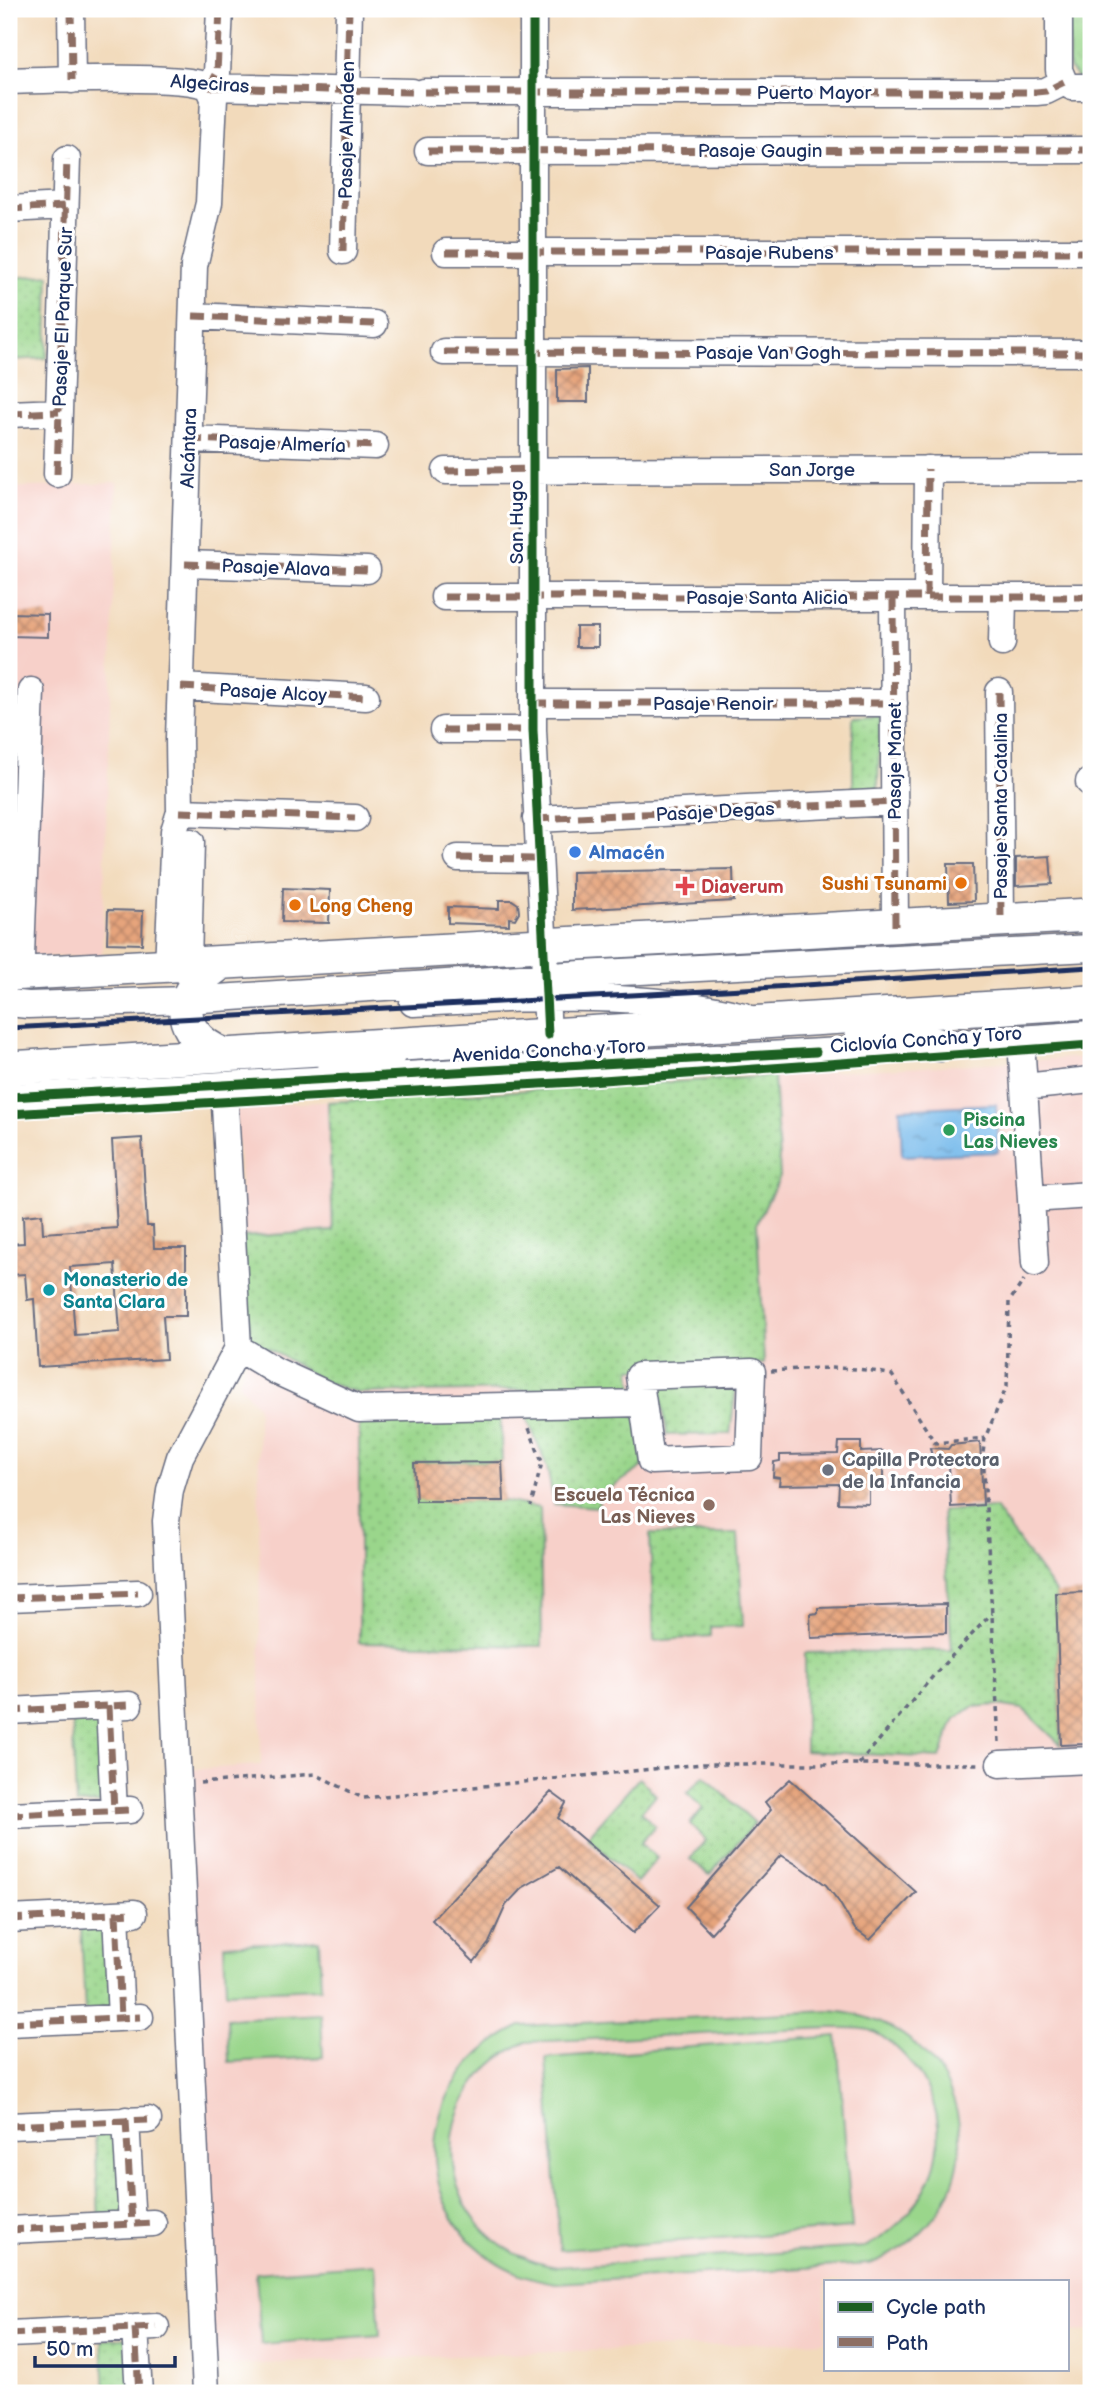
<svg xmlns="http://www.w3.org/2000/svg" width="1100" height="2402" viewBox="0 0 1100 2402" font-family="'Balsamiq Sans',sans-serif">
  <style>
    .built { fill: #f7d0c9 }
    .grass { fill: url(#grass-dots); stroke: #5a8274; stroke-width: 2 }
    .park { fill: url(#park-tufts); stroke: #5a8274; stroke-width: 2 }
    .pitch { fill: #9ad68b; stroke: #5a8274; stroke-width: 2; fill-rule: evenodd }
    .water { fill: url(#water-ripples); stroke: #4874a4; stroke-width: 2 }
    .building { fill: url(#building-cross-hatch); fill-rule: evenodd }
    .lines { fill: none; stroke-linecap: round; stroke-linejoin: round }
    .minor-casing { stroke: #666b7f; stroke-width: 29 }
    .major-casing { stroke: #666b7f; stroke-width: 36 }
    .path { stroke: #666b7f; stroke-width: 3.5; stroke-dasharray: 5 5; stroke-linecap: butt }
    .minor { stroke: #fff; stroke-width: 26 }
    .major { stroke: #fff; stroke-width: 33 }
    .rail { stroke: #1b2f5e; stroke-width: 5 }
    .quiet { stroke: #8d6e63; stroke-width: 7; stroke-dasharray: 14 7; stroke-linecap: butt }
    .cycleway-casing { stroke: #fff; stroke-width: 13 }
    .cycleway { stroke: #1b5e20; stroke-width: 9 }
    .shop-dot { fill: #3f7fe0; stroke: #fff; stroke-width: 2.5 }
    .food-dot { fill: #e8710a; stroke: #fff; stroke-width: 2.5 }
    .health-dot { fill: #e0444e; stroke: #fff; stroke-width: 2.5 }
    .leisure-dot { fill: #2e9e5b; stroke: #fff; stroke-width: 2.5 }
    .culture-dot { fill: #0f9aa8; stroke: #fff; stroke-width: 2.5 }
    .worship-dot { fill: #6b7280; stroke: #fff; stroke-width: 2.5 }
    .education-dot { fill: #8d6e63; stroke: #fff; stroke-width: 2.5 }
    .labels { text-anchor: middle; stroke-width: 6; stroke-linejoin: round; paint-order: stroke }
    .street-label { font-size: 19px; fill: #1b2f5e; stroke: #fff }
    .shop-label { font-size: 19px; font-weight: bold; fill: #366cbe; stroke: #fff; text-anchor: start }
    .food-label { font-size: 19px; font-weight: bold; fill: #c56008; stroke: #fff; text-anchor: end }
    .health-label { font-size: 19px; font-weight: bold; fill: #be3a42; stroke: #fff; text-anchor: start }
    .leisure-label { font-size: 19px; font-weight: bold; fill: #27864d; stroke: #fff; text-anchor: start }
    .culture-label { font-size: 19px; font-weight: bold; fill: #0d838f; stroke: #fff; text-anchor: start }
    .worship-label { font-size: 19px; font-weight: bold; fill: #5b616d; stroke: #fff; text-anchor: start }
    .education-label { font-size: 19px; font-weight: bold; fill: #785e54; stroke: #fff; text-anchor: end }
  </style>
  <defs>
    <pattern id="grass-dots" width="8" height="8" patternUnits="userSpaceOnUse" patternTransform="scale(1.75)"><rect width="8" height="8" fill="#9ad68b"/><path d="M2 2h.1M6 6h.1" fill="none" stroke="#84b87a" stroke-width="1.8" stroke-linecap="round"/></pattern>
    <pattern id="park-tufts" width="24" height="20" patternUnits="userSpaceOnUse" patternTransform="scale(1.75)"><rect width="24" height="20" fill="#9ad68b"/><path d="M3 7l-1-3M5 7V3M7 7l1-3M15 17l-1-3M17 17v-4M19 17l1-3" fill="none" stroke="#84b87a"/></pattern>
    <pattern id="water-ripples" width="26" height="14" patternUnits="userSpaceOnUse" patternTransform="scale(1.75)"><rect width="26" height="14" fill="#75b9eb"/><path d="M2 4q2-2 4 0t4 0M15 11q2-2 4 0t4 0" fill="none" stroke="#5f97c2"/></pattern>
    <pattern id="building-cross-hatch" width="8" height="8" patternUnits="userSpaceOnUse" patternTransform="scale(1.75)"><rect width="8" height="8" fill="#e6a47c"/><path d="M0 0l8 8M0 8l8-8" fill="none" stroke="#ba8669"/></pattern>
  </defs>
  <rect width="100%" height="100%" fill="#fff"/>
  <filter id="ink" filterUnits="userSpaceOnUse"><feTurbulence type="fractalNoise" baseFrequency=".0143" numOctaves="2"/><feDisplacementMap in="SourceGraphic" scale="14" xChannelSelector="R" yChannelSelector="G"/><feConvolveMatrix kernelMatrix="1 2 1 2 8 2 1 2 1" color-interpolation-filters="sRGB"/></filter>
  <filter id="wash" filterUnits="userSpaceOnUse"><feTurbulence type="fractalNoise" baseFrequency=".00686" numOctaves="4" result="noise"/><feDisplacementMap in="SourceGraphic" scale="28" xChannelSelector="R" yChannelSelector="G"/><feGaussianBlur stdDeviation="1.57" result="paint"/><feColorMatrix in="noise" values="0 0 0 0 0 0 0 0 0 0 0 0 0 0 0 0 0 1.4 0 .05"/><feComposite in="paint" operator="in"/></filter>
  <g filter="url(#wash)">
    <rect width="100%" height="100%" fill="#f2dabb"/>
    <path class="built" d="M117 483 102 955 9 958V488Z
      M1091 1057V2330L1067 2331V2281H825V2341L212 2366 185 1770 261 1765 258 1407 239 1384 251 1342 235 1107Z"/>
    <path class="grass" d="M49 275 47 358 9 360V278Z
      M880 715 878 789 853 790V717Z
      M774 1076 780 1176 757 1223 764 1364 631 1369 633 1388 358 1393 325 1382 273 1351 251 1342 242 1237 333 1231 328 1102Z
      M659 1380H737L730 1434 667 1435Z
      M500 1405 502 1462 414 1463 416 1500 504 1501 540 1508 542 1646 359 1643V1409Z
      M636 1414 644 1466 599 1496 598 1507 554 1504 547 1467 526 1415Z
      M995 1508 1056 1593 1061 1745 1023 1709 997 1705 972 1707 954 1720 940 1758 805 1751V1653L952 1650 942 1511Z
      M650 1534H738L743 1626 711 1627V1636L654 1641Z
      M100 1714 104 1803 76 1804 72 1715Z
      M704 1776 755 1823 710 1875 690 1859 706 1840 690 1824 703 1808 687 1793Z
      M639 1778 656 1795 641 1812 655 1826 641 1843 657 1858 637 1882 587 1837Z
      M109 1923 113 2012 85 2014 81 1924Z
      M123 2131 127 2220 99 2221 95 2132Z
      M130 2338 133 2393H105L102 2340Z"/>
    <path class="park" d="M1069 9H1091V79H1079L1069 68Z"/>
    <path class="pitch" d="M319 1940 321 1988 226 1992 224 1945Z
      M831 2011C980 2023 1009 2209 870 2264L556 2283C413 2262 391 2087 521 2026ZM831 2028C843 2028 858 2027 869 2030 885 2036 900 2050 911 2063 964 2128 936 2210 865 2247L557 2267C434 2246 414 2095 526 2042Z
      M321 2014 323 2057 229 2062 227 2019Z
      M837 2036 852 2228 560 2250 546 2058Z
      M375 2264 380 2335 261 2344 256 2273Z"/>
    <path class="water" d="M996 1104 998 1152 902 1156 900 1109Z"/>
    <g id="blocks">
      <path class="building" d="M588 368V402H557V369Z
        M9 613 48 614V637L9 636Z
        M576 627H598V647H576Z
        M1050 856 1052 884 1016 886V858Z
        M948 864H973L974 901 949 902Z
        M733 869 734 901 572 910V872Z
        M283 888 330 890 329 923 282 922Z
        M499 900H512L518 904 519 912 515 919 509 918V925L448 923V907L499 909Z
        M108 910 143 911 142 944 107 943Z
        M142 1138 147 1226H153L154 1248H186V1316H163L166 1359 38 1367 34 1299 27 1300 25 1274 10 1275 9 1244 24 1243 23 1216 42 1214 43 1233 117 1228 112 1140ZM115 1264 120 1332 75 1335 70 1267Z
        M839 1442H861V1452L883 1451V1483H869V1504L838 1503 839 1484 779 1485 780 1478 773 1477 774 1462 780 1461V1455L838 1454Z
        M980 1442 983 1505 951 1507 949 1464 939 1467 933 1461 930 1448 948 1449 951 1445Z
        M502 1462 504 1501H416L414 1463Z
        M1091 1592V1727L1085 1728V1744L1061 1745 1056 1593Z
        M946 1604V1633L811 1638 810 1614 818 1613V1608Z
        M790 1779 916 1892 870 1940 855 1929 839 1902 826 1885 804 1869 781 1855 711 1933 686 1907 771 1810 765 1802Z
        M551 1792 566 1803 558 1818 660 1905 633 1933 559 1867 522 1888 506 1905 489 1943 474 1962 432 1920Z"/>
    </g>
  </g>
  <g filter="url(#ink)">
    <use href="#blocks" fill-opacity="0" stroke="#666b7f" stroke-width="2"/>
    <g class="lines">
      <defs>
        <path id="minor" d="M71 9 72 80
          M533 9V730L548 1035
          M1059 9V70L1064 82
          M9 81C40 80 192 74 209 87L412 92
          M1064 82 1072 87H1091
          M209 87 217 73 220 9
          M424 92H1036L1046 91 1064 82
          M428 151 1091 150
          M9 209 65 206
          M343 251 349 9
          M446 252H1091
          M193 316 374 324
          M444 352 1091 353
          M9 414 59 412
          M189 439 375 446
          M446 471 1091 469
          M57 474 67 159
          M185 564 367 570
          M444 597H1091
          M893 597 895 926
          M927 597 928 469
          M1002 643 1003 597
          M181 687 366 697
          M999 692 1001 920
          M533 703H894
          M443 730H533
          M1089 782H1091
          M180 812 355 818
          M536 819 895 802
          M458 858 539 859
          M188 965 191 842
          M168 966 174 831 180 812 179 739 194 266 209 203 214 98 209 87
          M23 974 21 956 24 875 31 691
          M9 1003 28 1005 187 1000 582 974 1091 948
          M413 1003C524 998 634 990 744 1016
          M1021 1040 1035 1263
          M1024 1087 1091 1080
          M9 1097 858 1050 1091 1034
          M1031 1199 1091 1195
          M238 1348 276 1371 359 1409 643 1403 639 1376 752 1372 749 1457 651 1461 643 1403
          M9 1598 138 1593
          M109 1706 114 1811
          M9 1711 129 1705
          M1000 1764 1091 1760
          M9 1815 130 1810
          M116 1914 121 2018
          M9 1919 134 1913
          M9 2023 140 2017
          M126 2120 132 2224
          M9 2126 148 2120
          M9 2230 153 2223
          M135 2328 139 2393
          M9 2334 156 2327
          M206 2393 166 1521 170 1490 180 1457 238 1348 224 1087"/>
        <path id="major" d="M221 963C210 971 198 978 192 990 174 1020 198 1045 225 1055
          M9 974 1091 915
          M860 1027 939 1045
          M9 1068 1091 1002
          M325 1081 390 1052"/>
      </defs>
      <use href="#minor" class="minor-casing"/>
      <use href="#major" class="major-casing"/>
      <path class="path" d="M771 1371C812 1368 853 1365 892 1375L935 1443 985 1438
        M529 1428 542 1462 531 1506
        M999 1742 983 1453 985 1438 1007 1386 1009 1302 1024 1280
        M859 1764 934 1675 992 1613
        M200 1783 315 1774 363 1798 703 1764H979"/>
      <use href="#minor" class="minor"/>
      <use href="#major" class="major"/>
      <path class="rail" d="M9 1028 743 989 1091 967"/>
      <path class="quiet" d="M71 9 72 80
        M209 87 412 92
        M209 87 217 73 220 9
        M424 92H1036L1046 91 1064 82
        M428 151 1091 150
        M9 209 65 206
        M343 251 349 9
        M446 252H1091
        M193 316 374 324
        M444 352 1091 353
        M9 414 59 412
        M189 439 375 446
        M446 471 533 469
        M57 474 67 159
        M185 564 367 570
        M444 597H1091
        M893 597 895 926
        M927 597 928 469
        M181 687 366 697
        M999 692 1001 920
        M533 703H894
        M443 730H533
        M1089 782H1091
        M180 812 355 818
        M536 819 895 802
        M458 858 539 859
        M9 1598 138 1593
        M109 1706 114 1811
        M9 1711 129 1705
        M9 1815 130 1810
        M116 1914 121 2018
        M9 1919 134 1913
        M9 2023 140 2017
        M126 2120 132 2224
        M9 2126 148 2120
        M9 2230 153 2223
        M135 2328 139 2393
        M9 2334 156 2327"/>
      <defs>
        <path id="cycleway" d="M533 9V730L548 1035
          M9 1097 816 1052
          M9 1114 575 1082 1091 1045"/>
      </defs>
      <use href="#cycleway" class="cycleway-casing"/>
      <use href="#cycleway" class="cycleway"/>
    </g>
  </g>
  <circle class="shop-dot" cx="575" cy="852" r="7"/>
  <g class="food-dot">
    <circle cx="961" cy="883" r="7"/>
    <circle cx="295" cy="905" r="7"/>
  </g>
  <path class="health-dot" d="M681.5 875.5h7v7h7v7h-7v7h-7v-7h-7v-7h7z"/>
  <circle class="leisure-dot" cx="949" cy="1130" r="7"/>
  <circle class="culture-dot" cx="49" cy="1290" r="7"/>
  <circle class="worship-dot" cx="828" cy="1470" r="7"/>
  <circle class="education-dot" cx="709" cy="1505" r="7"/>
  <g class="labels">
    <g class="street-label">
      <text transform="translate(210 83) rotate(4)" y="7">Algeciras</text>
      <text x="814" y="99">Puerto Mayor</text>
      <text transform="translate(346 130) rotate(-89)" y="7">Pasaje Almaden</text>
      <text x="760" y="157">Pasaje Gaugin</text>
      <text x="769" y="259">Pasaje Rubens</text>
      <text transform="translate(62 317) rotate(-88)" y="7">Pasaje El Parque Sur</text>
      <text x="768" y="359">Pasaje Van Gogh</text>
      <text transform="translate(282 443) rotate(2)" y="7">Pasaje Almería</text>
      <text transform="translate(188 448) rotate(-88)" y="7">Alcántara</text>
      <text x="812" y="476">San Jorge</text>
      <text transform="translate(516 522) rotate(-90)" y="7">San Hugo</text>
      <text transform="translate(276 567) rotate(2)" y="7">Pasaje Alava</text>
      <text x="767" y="604">Pasaje Santa Alicia</text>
      <text transform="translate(273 692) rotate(3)" y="7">Pasaje Alcoy</text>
      <text x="713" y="710">Pasaje Renoir</text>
      <text transform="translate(894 761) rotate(-90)" y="7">Pasaje Manet</text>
      <text transform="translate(1000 806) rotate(-90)" y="7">Pasaje Santa Catalina</text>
      <text transform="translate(715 811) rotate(-3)" y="7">Pasaje Degas</text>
      <text transform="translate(926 1039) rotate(-4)" y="7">Ciclovía Concha y Toro</text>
      <text transform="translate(549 1050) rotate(-3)" y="7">Avenida Concha y Toro</text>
    </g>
    <g class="shop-label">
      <text x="589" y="859">Almacén</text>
    </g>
    <g class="food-label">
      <text x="947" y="890">Sushi Tsunami</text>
      <text x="309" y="912" text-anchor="start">Long Cheng</text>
    </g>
    <g class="health-label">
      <text x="701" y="893">Diaverum</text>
    </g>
    <g class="leisure-label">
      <text x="963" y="1126">Piscina<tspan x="963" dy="22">Las Nieves</tspan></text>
    </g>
    <g class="culture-label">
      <text x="63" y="1286">Monasterio de<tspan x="63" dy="22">Santa Clara</tspan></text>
    </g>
    <g class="worship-label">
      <text x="842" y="1466">Capilla Protectora<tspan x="842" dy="22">de la Infancia</tspan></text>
    </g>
    <g class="education-label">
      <text x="695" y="1501">Escuela Técnica<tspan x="695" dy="22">Las Nieves</tspan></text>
    </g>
  </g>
  <rect width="1100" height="2402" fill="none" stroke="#fff" stroke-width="35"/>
  <rect x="824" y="2280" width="245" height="91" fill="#ffffff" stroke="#a4acbf" stroke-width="2"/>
  <rect x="838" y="2302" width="35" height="10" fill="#1b5e20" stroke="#a4acbf" stroke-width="2"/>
  <text x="886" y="2314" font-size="21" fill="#1b2f5e">Cycle path</text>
  <rect x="838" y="2337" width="35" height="10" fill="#8d6e63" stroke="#a4acbf" stroke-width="2"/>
  <text x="886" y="2350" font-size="21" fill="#1b2f5e">Path</text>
  <path d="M35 2356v10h140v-10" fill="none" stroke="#1b2f5e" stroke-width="3.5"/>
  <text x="46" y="2356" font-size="21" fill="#1b2f5e" stroke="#ffffff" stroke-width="5" paint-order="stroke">50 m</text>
</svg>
